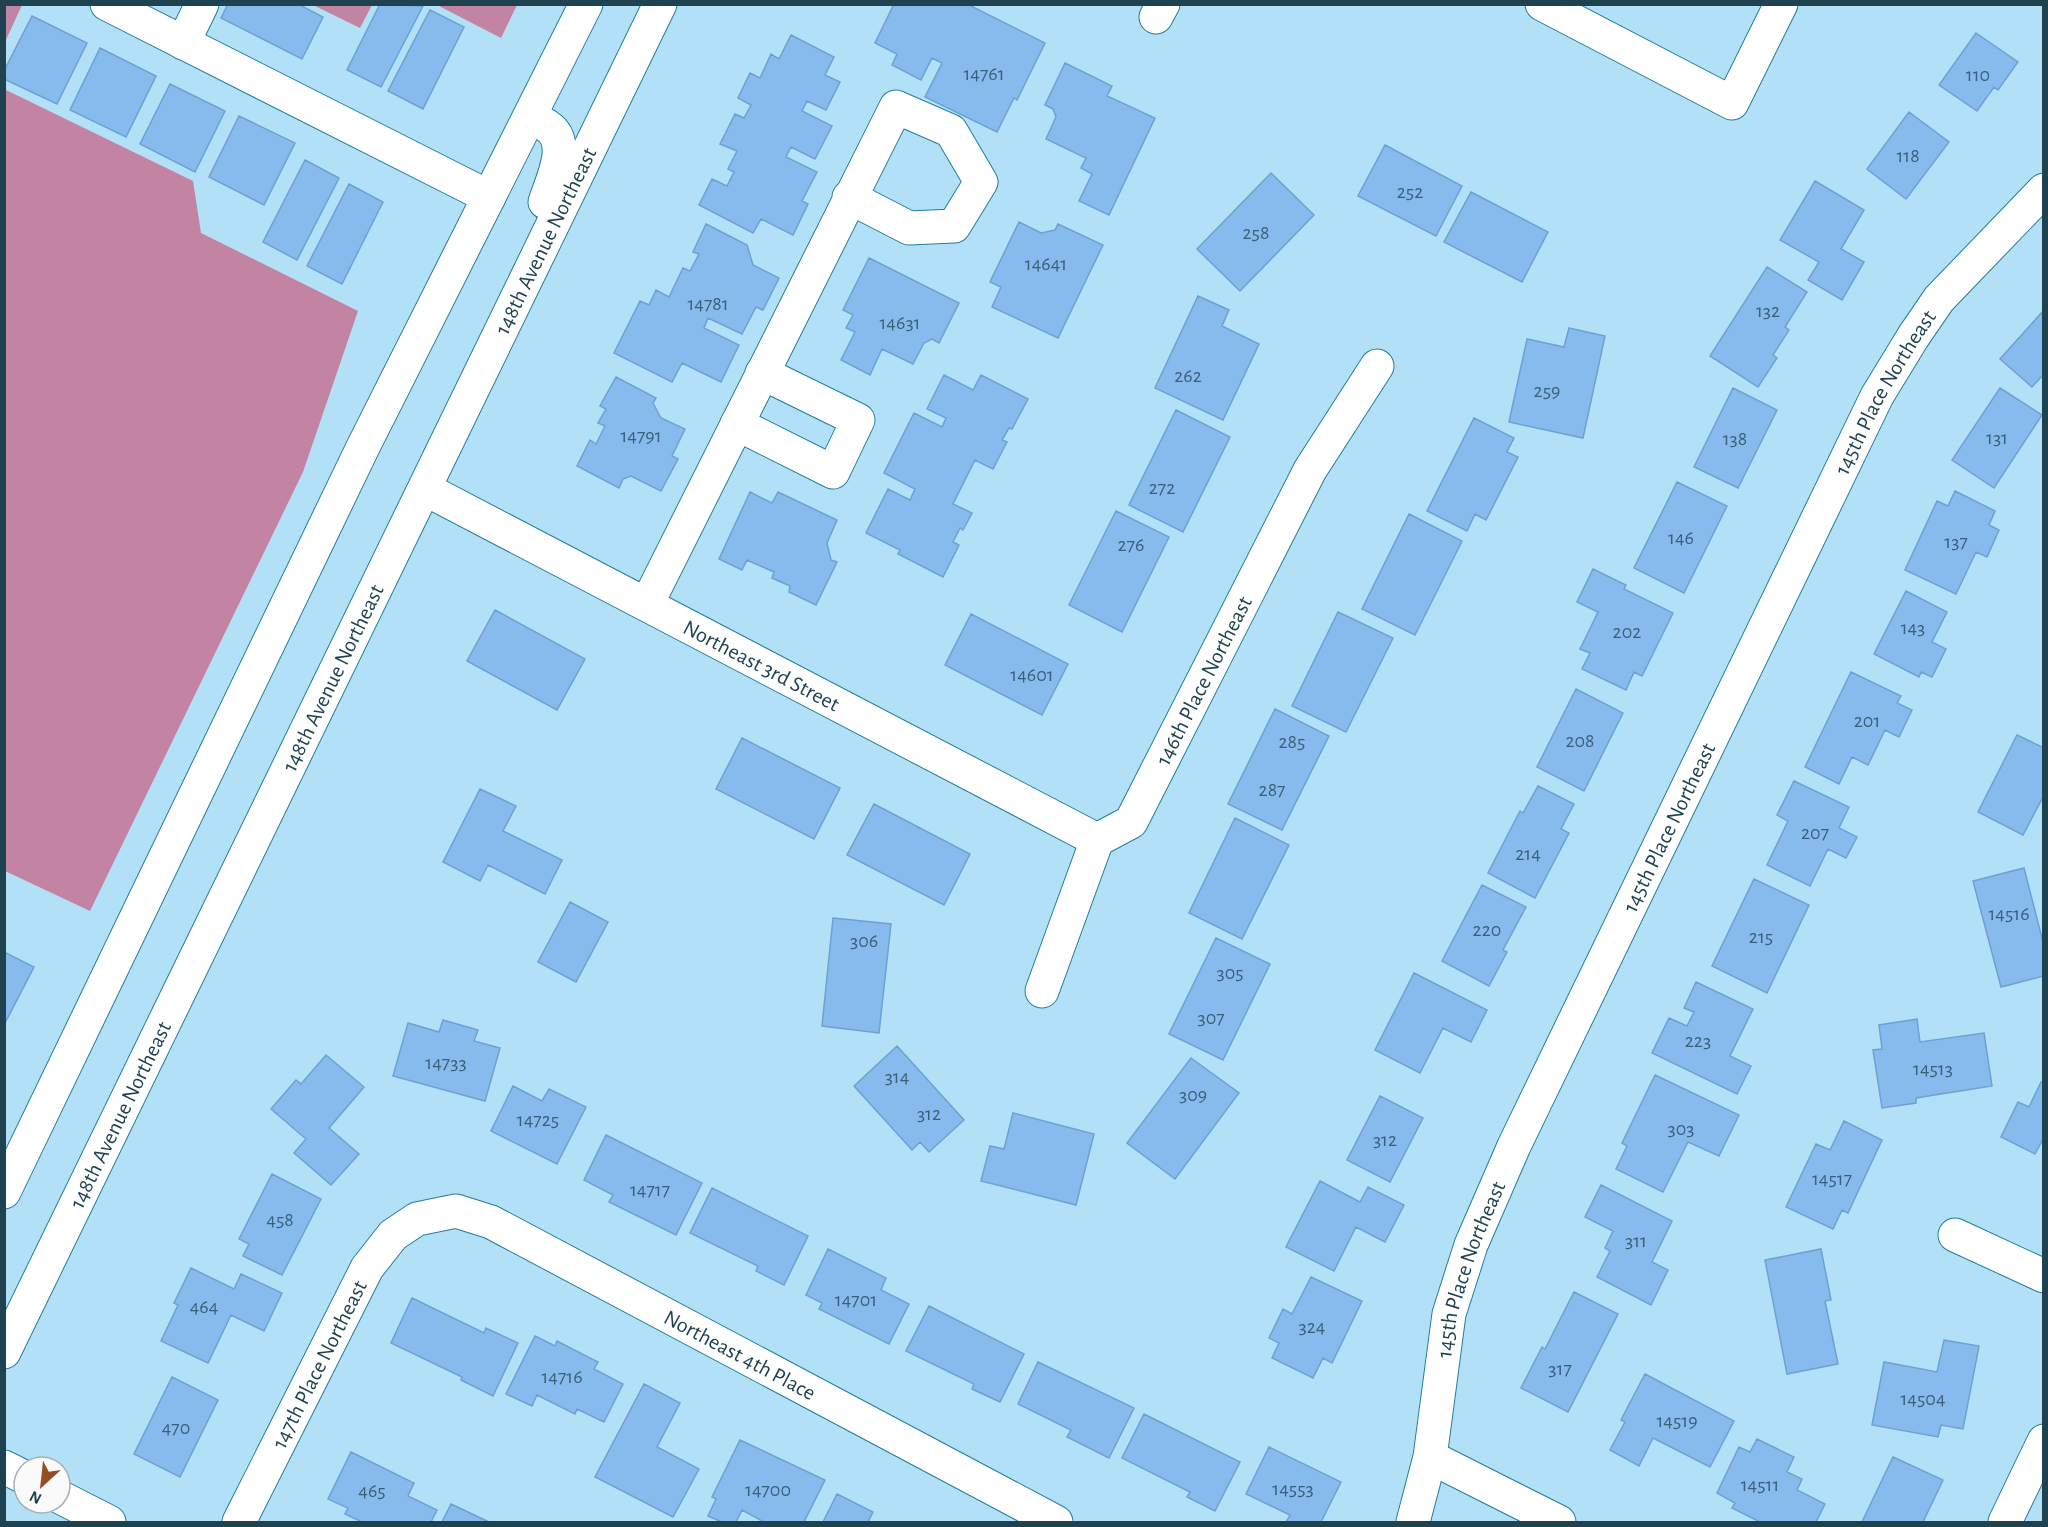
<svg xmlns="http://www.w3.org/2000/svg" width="2048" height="1527" viewBox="0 0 2048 1527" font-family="'Alegreya Sans',sans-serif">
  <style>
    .forest { fill: #c383a3 }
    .building { fill: #88bbed; stroke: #6ba1d4; stroke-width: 1.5 }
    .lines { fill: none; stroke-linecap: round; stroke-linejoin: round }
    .minor-casing { stroke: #247c9d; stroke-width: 35 }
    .major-casing { stroke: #247c9d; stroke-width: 35 }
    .minor { stroke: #fff; stroke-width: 33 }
    .major { stroke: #fff; stroke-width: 33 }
    .labels { text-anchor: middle; stroke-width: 4.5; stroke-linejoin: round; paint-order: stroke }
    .number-label { font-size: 20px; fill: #396078 }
    .street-label { font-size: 22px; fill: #1f4251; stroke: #fafafa }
  </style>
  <rect width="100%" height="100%" fill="#b2e1f7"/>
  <path class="forest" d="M5 4 22 5 5 42 4 5Z
    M313 5H372L360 28Z
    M437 5H517L501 38Z
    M4 89 193 181 201 233 358 311 303 472 90 911 5 871Z"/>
  <path class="building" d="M228 4H298L323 17 302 59 221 18Z
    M380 4 423 6 381 87 347 70Z
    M894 4H967L1045 43 1017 100 1014 98 997 132 925 97 942 63 932 58 921 80 892 65 897 54 875 43Z
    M430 10 464 27 423 109 388 91Z
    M32 16 87 43 57 104 4 79V71Z
    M1976 33 2018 62 1998 90 1994 87 1977 111 1939 85Z
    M791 35 834 57 825 75 840 82 826 110 807 101 802 111 832 126 815 159 791 147 786 157 817 172 802 201 808 204 793 235 761 219 753 233 699 205 712 179 727 186 734 172 728 169 737 151 720 144 735 114 744 118 751 105 738 98 750 73 760 78 771 54 779 59Z
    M100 48 156 76 126 137 70 110Z
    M1065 63 1112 86 1107 96 1155 118 1109 215 1079 201 1092 174 1081 168 1086 158 1046 139 1056 117 1053 109 1045 105Z
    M170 84 225 111 195 172 140 144Z
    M1909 112 1949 142 1906 199 1867 169Z
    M239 116 295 143 264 205 209 177Z
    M1385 145 1462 186 1436 236 1358 196Z
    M305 160 339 178 297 260 263 242Z
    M1271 173 1314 215 1240 291 1197 249Z
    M1815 181 1864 210 1841 249 1864 262 1842 300 1808 280 1819 262 1780 240Z
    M349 184 383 202 342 284 307 266Z
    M1471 192 1548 232 1522 282 1444 242Z
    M1019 222 1041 233 1055 230 1058 224 1103 245 1058 338 992 307 1001 287 990 282Z
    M706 224 747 245 753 265 779 278 763 310 756 307 742 334 708 318 704 328 739 345 721 382 682 363 672 382 614 353 640 301 649 305 656 290 669 297 683 268 690 271 699 254 693 252Z
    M869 258 959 303 939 343 932 339 924 343 913 364 882 349 870 375 841 360 855 332 846 328 853 315 843 310Z
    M1767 267 1807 292 1785 327 1789 330 1773 355 1777 358 1758 387 1710 356Z
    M1198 296 1229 310 1222 326 1259 344 1223 420 1155 388Z
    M2044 310V374L2032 387 2000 359Z
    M1569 328 1605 336 1583 438 1509 422 1527 339 1564 347Z
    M944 375 973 390 981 375 1028 399 1012 429 1009 428 1002 440 1007 442 993 469 975 460 953 504 972 513 963 530 960 528 953 542 959 545 943 577 898 554 900 550 866 533 888 489 910 500 915 489 884 473 914 413 942 427 946 418 927 409Z
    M616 377 656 398 653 403 661 418 685 429 672 456 678 459 661 491 631 476 623 479 619 488 577 466 590 440 596 444 605 426 598 423 606 409 600 406Z
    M1733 388 1777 410 1738 488 1694 467Z
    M2000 388 2042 415 1994 488 1952 460Z
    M1176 410 1230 437 1183 532 1129 505Z
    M1474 418 1514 438 1507 452 1518 457 1486 520 1475 514 1467 531 1427 511Z
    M1677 482 1727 506 1684 593 1634 568Z
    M1955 491 1995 511 1989 525 1999 530 1987 557 1976 552 1956 594 1905 570 1937 501 1948 506Z
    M750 492 772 503 778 492 837 520 827 543 831 560 837 562 816 605 789 592 790 586 772 578 774 572 747 560 742 570 719 559Z
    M1116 511 1169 537 1122 632 1069 605Z
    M1409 514 1462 541 1415 635 1362 609Z
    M1593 569 1626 585 1624 589 1673 613 1642 676 1634 672 1626 690 1582 669 1590 653 1580 649 1598 612 1577 602Z
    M1906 591 1947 612 1932 642 1946 649 1932 677 1921 672 1919 677 1874 654Z
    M495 610 585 659 557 710 467 661Z
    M1338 612 1393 638 1346 732 1292 706Z
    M971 614 1068 664 1042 715 945 665Z
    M1851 672 1901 696 1897 703 1912 710 1899 737 1885 730 1868 765 1852 757 1839 784 1805 767Z
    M1576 689 1623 713 1584 791 1537 767Z
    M1275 709 1329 736 1282 830 1228 804Z
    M2017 735 2044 748V795L2023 835 1978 812Z
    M742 738 840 788 814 839 716 789Z
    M1794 781 1849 807 1839 828 1857 837 1846 858 1828 849 1810 886 1767 865 1788 821 1777 815Z
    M1538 786 1574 804 1561 829 1569 833 1535 898 1488 873 1520 811 1523 813Z
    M480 789 516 806 503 831 562 860 545 894 488 865 480 881 443 862Z
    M874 804 970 854 944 905 847 855Z
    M1235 818 1289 845 1242 939 1189 913Z
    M2024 868 2044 946V976L2001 987 1973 881Z
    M1754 879 1809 905 1767 993 1712 966Z
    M1482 885 1526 907 1503 950 1507 952 1489 986 1442 961Z
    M570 902 608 922 576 982 538 962Z
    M833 918 891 924 879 1033 822 1026Z
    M1216 938 1270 964 1223 1060 1169 1034Z
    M4 952 34 967 4 1025Z
    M1414 973 1487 1010 1471 1042 1443 1028 1420 1073 1375 1050Z
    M1696 982 1753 1009 1730 1056 1751 1066 1737 1094 1652 1053 1669 1018 1687 1026 1694 1012 1684 1008Z
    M1917 1019 1920 1042 1984 1033 1992 1086 1916 1098V1103L1882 1108 1873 1050 1882 1049 1879 1025Z
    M443 1020 478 1030 474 1041 500 1048 485 1101 393 1076 408 1023 439 1032Z
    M897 1046 964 1120 929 1152 920 1142 912 1150 854 1086Z
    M326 1055 364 1087 329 1128 359 1154 331 1185 294 1153 306 1139 271 1109 296 1080 301 1084Z
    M1191 1058 1239 1093 1175 1179 1127 1143Z
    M1655 1075 1739 1115 1719 1156 1688 1142 1663 1192 1616 1169 1627 1146 1622 1143Z
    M2041 1082 2044 1083V1142L2042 1141 2035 1154 2001 1137 2018 1102 2029 1107Z
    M513 1086 542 1101 549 1089 586 1107 557 1164 491 1131Z
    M1380 1096 1423 1118 1390 1182 1347 1160Z
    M1013 1113 1094 1134 1076 1205 981 1181 990 1146 1004 1149Z
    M1844 1121 1882 1140 1848 1213 1842 1210 1833 1229 1786 1207 1816 1144 1830 1150Z
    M606 1135 702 1183 676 1235 609 1202 613 1195 584 1180Z
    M272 1174 321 1199 282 1275 243 1256 249 1244 239 1239Z
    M1320 1181 1360 1202 1368 1187 1404 1205 1385 1242 1356 1227 1334 1271 1286 1247Z
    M1601 1185 1672 1221 1652 1262 1668 1270 1651 1305 1597 1277 1610 1251 1605 1248 1613 1231 1585 1217Z
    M712 1188 808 1236 784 1285 756 1271 758 1266 690 1233Z
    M828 1249 886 1278 881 1290 909 1304 889 1344 819 1309 822 1303 806 1295Z
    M1821 1249 1831 1300 1825 1301 1838 1364 1787 1374 1765 1260Z
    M191 1268 234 1289 241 1274 282 1293 264 1331 231 1315 208 1363 161 1341 178 1305 174 1303Z
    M1311 1277 1362 1301 1332 1363 1323 1358 1313 1378 1272 1358 1279 1343 1269 1338 1283 1309 1292 1314Z
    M1574 1292 1618 1314 1568 1412 1521 1388 1542 1347 1545 1349Z
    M412 1298 484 1333 486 1328 518 1343 493 1396 461 1380 462 1377 391 1343Z
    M929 1306 1024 1354 1000 1402 972 1389 974 1384 906 1351Z
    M535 1336 555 1346 557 1341 598 1362 594 1369 623 1384 604 1422 577 1409 575 1414 537 1395 532 1406 506 1394Z
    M1944 1340 1979 1346 1963 1429 1941 1425 1938 1437 1872 1425 1884 1362 1937 1372Z
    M1038 1362 1134 1408 1109 1458 1067 1437 1071 1430 1018 1404Z
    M1645 1374 1734 1421 1710 1467 1653 1438 1639 1466 1610 1450 1625 1422 1621 1420Z
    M172 1377 218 1400 180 1477 134 1454Z
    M644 1384 680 1403 657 1447 699 1469 673 1517 595 1477Z
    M1144 1414 1240 1462 1215 1511 1187 1497 1190 1492 1122 1458Z
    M1757 1439 1794 1457 1787 1472 1802 1479 1797 1490 1825 1504 1816 1522H1760L1732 1508 1735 1503 1717 1493 1739 1447 1750 1452Z
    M740 1440 825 1480 804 1522H764L742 1510 736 1522H722L708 1516 716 1499 712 1497Z
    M1269 1447 1341 1482 1321 1522H1286L1290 1515 1246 1494Z
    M351 1452 414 1483 408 1496 437 1510 431 1522H362L345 1514 348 1508 328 1499Z
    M1893 1457 1943 1480 1923 1522H1862Z
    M837 1494 873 1512 868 1522H823Z
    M451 1504 489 1522H442Z"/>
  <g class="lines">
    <defs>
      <g id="minor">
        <path d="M107 4 489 197"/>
        <path d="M1542 4 1732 103 1781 4"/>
        <path d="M1156 17 1163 4"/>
        <path d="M183 43 202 4"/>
        <path d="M737 424 833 472 858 420 762 373"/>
        <path id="s1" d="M425 489 1097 840"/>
        <path d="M647 604 896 107 951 131 981 182 954 226 909 228 849 197"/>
        <path id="s2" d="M1042 991 1097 840 1131 822 1310 470 1377 366"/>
        <path d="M1955 1235 2044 1276"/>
        <path d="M1430 1457 1559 1522"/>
        <path d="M4 1467 24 1477"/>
        <path d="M60 1497 109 1522"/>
        <path id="s3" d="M239 1522 367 1268 393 1235 417 1219 456 1211 491 1222 1056 1522"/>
        <path id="s4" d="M1413 1522 1430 1457 1449 1314 1471 1245 1514 1146 1877 396 1913 337 1939 299 2044 190"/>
        <path d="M2005 1522 2044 1441"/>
      </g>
      <g id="major">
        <path d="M530 117C535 120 542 122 547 126 572 142 552 180 545 202"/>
        <path d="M4 1192 363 447 586 4"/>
        <path id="s5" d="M4 1352 660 4"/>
      </g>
    </defs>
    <use href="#minor" class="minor-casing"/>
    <use href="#major" class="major-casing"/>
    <use href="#minor" class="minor"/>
    <use href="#major" class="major"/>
  </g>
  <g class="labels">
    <g class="number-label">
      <text x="984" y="80">14761</text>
      <text x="1978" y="81">110</text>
      <text x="1908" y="162">118</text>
      <text x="1410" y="198">252</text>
      <text x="1256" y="239">258</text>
      <text x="1046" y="270">14641</text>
      <text x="708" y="310">14781</text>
      <text x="1768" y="317">132</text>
      <text x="900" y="329">14631</text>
      <text x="1188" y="382">262</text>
      <text x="1547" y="397">259</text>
      <text x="641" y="442">14791</text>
      <text x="1997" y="444">131</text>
      <text x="1735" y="445">138</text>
      <text x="1162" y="494">272</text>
      <text x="1681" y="544">146</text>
      <text x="1956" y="548">137</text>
      <text x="1131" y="551">276</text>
      <text x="1913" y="634">143</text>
      <text x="1627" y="638">202</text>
      <text x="1032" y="681">14601</text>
      <text x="1867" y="727">201</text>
      <text x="1580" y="747">208</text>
      <text x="1292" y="748">285</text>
      <text x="1272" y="796">287</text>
      <text x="1815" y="839">207</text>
      <text x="1528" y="860">214</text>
      <text x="2009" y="920">14516</text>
      <text x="1487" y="936">220</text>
      <text x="1761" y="943">215</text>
      <text x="864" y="947">306</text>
      <text x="1230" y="979">305</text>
      <text x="1211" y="1024">307</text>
      <text x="1698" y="1047">223</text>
      <text x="446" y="1069">14733</text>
      <text x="1933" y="1075">14513</text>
      <text x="897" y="1083">314</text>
      <text x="1193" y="1101">309</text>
      <text x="929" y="1120">312</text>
      <text x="538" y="1126">14725</text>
      <text x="1681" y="1135">303</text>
      <text x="1385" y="1146">312</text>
      <text x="1832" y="1185">14517</text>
      <text x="650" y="1196">14717</text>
      <text x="280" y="1226">458</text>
      <text x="1636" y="1247">311</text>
      <text x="856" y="1306">14701</text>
      <text x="204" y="1313">464</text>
      <text x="1312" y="1333">324</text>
      <text x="1560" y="1375">317</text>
      <text x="562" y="1383">14716</text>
      <text x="1923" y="1405">14504</text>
      <text x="1677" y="1427">14519</text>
      <text x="176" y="1434">470</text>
      <text x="1760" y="1491">14511</text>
      <text x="1293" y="1495">14553</text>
      <text x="768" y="1496">14700</text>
      <text x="372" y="1497">465</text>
    </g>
    <g class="street-label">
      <text dy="8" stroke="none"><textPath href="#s5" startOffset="1236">148th Avenue Northeast</textPath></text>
      <text dy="8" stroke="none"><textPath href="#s4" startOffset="1232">145th Place Northeast</textPath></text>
      <text dy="8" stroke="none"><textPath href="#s1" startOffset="380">Northeast 3rd Street</textPath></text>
      <text dy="8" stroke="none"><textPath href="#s5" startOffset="750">148th Avenue Northeast</textPath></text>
      <text dy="8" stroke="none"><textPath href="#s2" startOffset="358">146th Place Northeast</textPath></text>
      <text dy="8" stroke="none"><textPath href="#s4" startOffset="746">145th Place Northeast</textPath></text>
      <text dy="8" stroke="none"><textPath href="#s5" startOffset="264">148th Avenue Northeast</textPath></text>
      <text dy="8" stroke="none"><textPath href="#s4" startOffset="260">145th Place Northeast</textPath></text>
      <text dy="8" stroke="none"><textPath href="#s3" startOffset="714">Northeast 4th Place</textPath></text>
      <text dy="8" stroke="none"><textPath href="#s3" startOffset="177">147th Place Northeast</textPath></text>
    </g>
  </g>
  <rect width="2048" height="1527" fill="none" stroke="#1f4251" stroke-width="12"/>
  <g transform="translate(42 1485) rotate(207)"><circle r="28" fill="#fafafa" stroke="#a2b0b6" stroke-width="1.5"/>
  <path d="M0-4.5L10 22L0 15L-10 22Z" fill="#934e25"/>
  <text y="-9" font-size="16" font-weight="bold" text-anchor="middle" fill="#1f4251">N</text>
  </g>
</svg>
